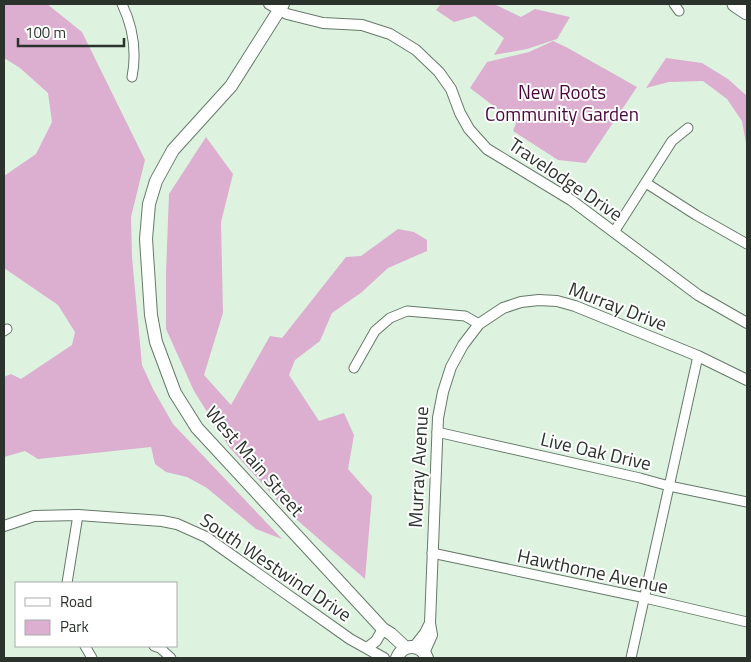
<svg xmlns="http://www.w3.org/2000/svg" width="751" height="662" viewBox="0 0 751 662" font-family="'Titillium Web',sans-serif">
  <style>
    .green { fill: #dcaed0 }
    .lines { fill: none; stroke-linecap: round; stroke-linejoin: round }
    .minor-casing { stroke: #667969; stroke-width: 11 }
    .tertiary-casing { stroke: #667969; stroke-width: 12 }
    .secondary-casing { stroke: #667969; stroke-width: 14 }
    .motorway-casing { stroke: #667969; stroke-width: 17 }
    .minor { stroke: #fff; stroke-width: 9 }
    .tertiary { stroke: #fff; stroke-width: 10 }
    .secondary { stroke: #fff; stroke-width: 12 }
    .motorway { stroke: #fff; stroke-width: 15 }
    .labels { text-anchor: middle; stroke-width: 4; stroke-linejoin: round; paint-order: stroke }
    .park-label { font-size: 19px; fill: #49043e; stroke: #fff }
    .street-label { font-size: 19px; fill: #2b332c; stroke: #fff }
  </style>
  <rect width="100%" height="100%" fill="#ddf3e0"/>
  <path class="green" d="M4 4H47L82 32 145 160 131 217 132 257 142 365 153 389 173 424 282 539 256 529 207 488 187 477 166 472 155 464 151 447 38 459 25 451 4 457V377L11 374 21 379 72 345 75 332 58 305 4 268V176L36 154 52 122 48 93 20 68 4 58Z
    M441 4H494L521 17 535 9 570 17 557 39 527 49 494 55 504 38 475 16 454 22 436 10Z
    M553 41 566 47 637 87 586 163 558 160 513 131 516 123 470 88 487 62 529 52Z
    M666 58 702 63 728 79 747 96V149L742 121 727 99 703 81 669 82 646 88Z
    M206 137 233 174 221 222 223 313 204 375 231 405 270 336 282 338 346 257 361 256 398 229 414 232 427 240V251L388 268 362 292 332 313 320 341 295 360 289 375 319 421 344 413 354 435 348 469 372 496 365 579 289 513 229 447 194 391 166 329V272L169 194Z"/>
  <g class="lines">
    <defs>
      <path id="minor" d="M122 4C133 27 137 51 132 77
        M674 4 679 11
        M646 183 696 215 747 244
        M614 232 672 141 688 128
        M4 331 7 329
        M354 368 375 331 390 318 407 311 465 316 479 324
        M437 432 640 478 669 486 747 502
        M432 553 645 598 747 622
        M67 583 78 515
        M85 646 92 658
        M154 646 160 648 171 658
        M631 658 698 356"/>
      <path id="tertiary" d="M269 4 287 14 323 23 362 25 390 34 416 50 439 72 451 89 460 113 469 129 487 149 571 200 698 295 747 323
        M4 526 34 516 78 515 162 521 177 524 206 537 350 639 384 658
        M414 647 425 633 430 623
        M367 648 376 641 383 629
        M424 653 432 635 430 623 438 418 443 392 451 367 463 345 479 324 503 308 521 302 539 300 557 301 575 306 698 356 747 380"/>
      <path id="secondary" d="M283 4 231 86 173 150 156 181 149 204 146 239 151 315 156 342 175 393 197 428 383 629 391 634 406 648
        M397 658C403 643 421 644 427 658"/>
      <path id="motorway" d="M735 4 747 12"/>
    </defs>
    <use href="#minor" class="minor-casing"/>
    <use href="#tertiary" class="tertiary-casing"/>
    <use href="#secondary" class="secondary-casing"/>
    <use href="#motorway" class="motorway-casing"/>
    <use href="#minor" class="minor"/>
    <use href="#tertiary" class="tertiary"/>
    <use href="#secondary" class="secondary"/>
    <use href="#motorway" class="motorway"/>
  </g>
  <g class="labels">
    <g class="park-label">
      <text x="562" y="99">New Roots<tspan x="562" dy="22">Community Garden</tspan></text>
    </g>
    <g class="street-label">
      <text transform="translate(566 179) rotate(34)" y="7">Travelodge Drive</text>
      <text transform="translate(618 306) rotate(21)" y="7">Murray Drive</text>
      <text transform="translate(596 451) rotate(13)" y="7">Live Oak Drive</text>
      <text transform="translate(255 461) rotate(49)" y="7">West Main Street</text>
      <text transform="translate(418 467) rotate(-87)" y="7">Murray Avenue</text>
      <text transform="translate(276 567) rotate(34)" y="7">South Westwind Drive</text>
      <text transform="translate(593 571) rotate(12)" y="7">Hawthorne Avenue</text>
    </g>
  </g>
  <rect width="751" height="662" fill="none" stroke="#2b332c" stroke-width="10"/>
  <rect x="15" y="582" width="162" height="65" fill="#ffffff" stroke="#aaadab"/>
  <rect x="25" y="598" width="25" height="8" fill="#ffffff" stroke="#aaadab"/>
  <text x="60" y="607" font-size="15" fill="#2b332c">Road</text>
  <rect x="25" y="620" width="25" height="15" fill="#dcaed0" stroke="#aaadab"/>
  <text x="60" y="632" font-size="15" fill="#2b332c">Park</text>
  <path d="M18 38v8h106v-8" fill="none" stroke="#2b332c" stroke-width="2.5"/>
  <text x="25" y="38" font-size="15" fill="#2b332c" stroke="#ffffff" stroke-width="4" paint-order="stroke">100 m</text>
</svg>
